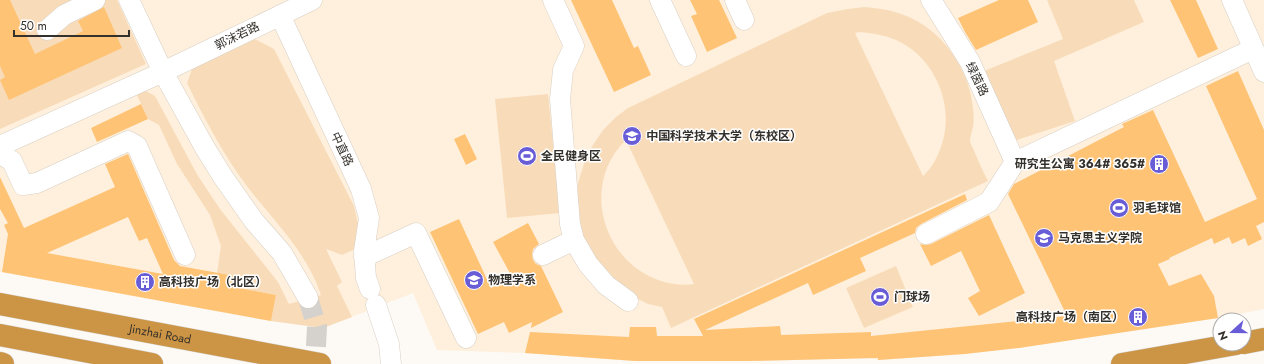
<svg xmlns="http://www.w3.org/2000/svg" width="1264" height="364" viewBox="0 0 1264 364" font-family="Jost,'Noto Sans SC',sans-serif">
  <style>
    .built { fill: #fff0dd }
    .green { fill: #f8dcba; fill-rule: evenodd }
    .building { fill: #fec375; fill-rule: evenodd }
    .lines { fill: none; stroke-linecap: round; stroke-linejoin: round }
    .minor-tunnel { stroke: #d5d1cc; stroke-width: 20; stroke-dasharray: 20 10; stroke-linecap: butt }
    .minor-casing { stroke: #d7cec2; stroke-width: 21 }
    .highway-casing { stroke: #d6d6d5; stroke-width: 23 }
    .minor { stroke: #fff; stroke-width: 20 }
    .highway { stroke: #cc9445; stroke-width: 22 }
    .labels { text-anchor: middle; stroke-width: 3; stroke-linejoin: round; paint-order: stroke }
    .street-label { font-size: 12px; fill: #34302b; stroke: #fff }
    .poi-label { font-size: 12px; font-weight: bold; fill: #34302b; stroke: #fff; text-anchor: start }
  </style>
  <rect width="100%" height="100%" fill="#fdf9f4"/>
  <path class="built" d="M0 0H1264V309L1218 318 1019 348 965 354 878 360 870 358 748 361H635L525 353 437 350 413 293 323 328 271 321 0 272Z"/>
  <path class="green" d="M0 0H117L146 64 0 129Z
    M1047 0H1134L1144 22 1054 61 1075 121 1011 142 984 71 1063 39Z
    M864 7C875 8 885 9 895 12 937 23 969 65 973 108 974 114 974 121 973 127 972 131 970 137 970 142 971 145 974 150 975 153 979 162 983 172 988 181L671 328 662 307 648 304 632 296 606 275 580 232 577 199 578 183 587 154 603 130 616 117 628 108 827 13 848 9ZM860 32C872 33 884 35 896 40 932 56 952 98 944 136 941 150 934 166 923 176L855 33ZM626 140 694 284C683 286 671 284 661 281 602 262 580 184 626 140Z
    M251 37 274 49 354 206 360 232 355 249 342 255 326 249 342 282 337 286 352 317 323 328 271 321 276 295 234 287 235 276 217 273 221 246 210 215 177 164 159 125 148 119 136 93 146 91 155 96 198 176 220 209 278 282 289 304 321 295C307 253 276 223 249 189 224 156 205 120 187 83L192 69 201 63Z
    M548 94 560 213 507 218 495 99Z
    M896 266 913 307 864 328 846 288Z"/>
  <path class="building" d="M0 0H10L35 54 83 31 78 21 104 7 122 48 9 100 0 80 5 77 0 66Z
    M571 0H612L634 48 638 46 651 75 614 92Z
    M690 0H719L737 38 707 52 691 16 697 14Z
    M999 0H1028L1038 22 976 50 965 32 958 18Z
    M1170 0H1196L1218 49 1198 58Z
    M1238 71 1264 130V222L1256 226 1262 239 1248 246 1245 238 1232 244 1229 237 1214 244 1212 238 1169 258 1170 259 1158 264 1169 286 1201 274 1214 296 1218 318 1019 348 965 354 878 360V358L748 361H635L525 353 530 332 629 337 630 327H656L657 336H703L694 319 965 194 967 200 921 224 916 228 915 233 860 258 866 271 813 295 808 283 705 330 780 326 781 335 871 332V336L1067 316 1008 194 1014 184 1124 127 1122 124 1153 110 1205 222 1257 199 1206 86Z
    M141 104 148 119 97 142 91 128Z
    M465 134 477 159 466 165 454 139Z
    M128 154 174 260 180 266 235 276 234 287 276 295 271 321 2 272 8 234 4 225 8 223 0 209V177L24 228 115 187 105 164ZM128 217 139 241 147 238 163 274 47 253Z
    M989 215 1025 293 979 316 968 298 980 291 961 251 931 266 920 244 926 245 931 244Z
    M459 219 491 288 512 277 493 242 528 223 539 244 533 249 532 255 533 260 536 264 541 266 563 312 531 328 532 322 509 333 504 322 478 334 430 232Z"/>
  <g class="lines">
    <path class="minor-tunnel" d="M308 298 317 327 315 364"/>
    <defs>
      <path id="minor" d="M129 0 163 72 205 148 223 177 254 221 282 253 308 298
        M553 0 574 46 563 70 560 99 570 224 574 240 588 264 606 285 628 301
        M660 0 686 56
        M735 0 744 20
        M931 0 970 62 1015 162
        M1232 0 1264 72
        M280 15 361 189 369 218 364 251 366 278 370 289
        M47 30 64 15 95 0
        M0 146 163 72 312 0
        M0 154 12 161 23 185 37 183 128 141 137 146 185 255
        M926 234 989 202 1015 162 1253 49
        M543 255 574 240
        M364 257 416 233 466 338
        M376 305 389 344 391 364"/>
      <g id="highway">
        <path id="s1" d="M0 304 320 364"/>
        <path d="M0 335 152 364"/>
        <path d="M1244 343 1264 339"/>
        <path d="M0 363 3 364"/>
        <path d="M1122 364 1236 344"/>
      </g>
    </defs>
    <use href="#minor" class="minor-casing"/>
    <use href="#highway" class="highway-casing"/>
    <use href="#minor" class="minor"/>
    <use href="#highway" class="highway"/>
  </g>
  <defs>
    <symbol id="university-disc" viewBox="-11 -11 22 22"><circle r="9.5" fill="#685dd7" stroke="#fff"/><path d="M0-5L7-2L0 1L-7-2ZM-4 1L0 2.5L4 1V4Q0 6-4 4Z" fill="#fff"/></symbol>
    <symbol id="stadium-disc" viewBox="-11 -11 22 22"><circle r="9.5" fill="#685dd7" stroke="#fff"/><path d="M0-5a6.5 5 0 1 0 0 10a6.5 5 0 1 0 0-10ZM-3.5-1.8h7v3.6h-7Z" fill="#fff"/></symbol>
    <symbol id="building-disc" viewBox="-11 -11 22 22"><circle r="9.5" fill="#685dd7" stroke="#fff"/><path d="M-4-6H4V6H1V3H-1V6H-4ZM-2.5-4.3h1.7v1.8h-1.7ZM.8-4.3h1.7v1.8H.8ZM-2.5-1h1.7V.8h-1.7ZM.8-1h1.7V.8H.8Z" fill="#fff"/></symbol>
  </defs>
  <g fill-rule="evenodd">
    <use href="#university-disc" x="621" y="125" width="22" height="22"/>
    <use href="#stadium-disc" x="516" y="145" width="22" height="22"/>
    <use href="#building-disc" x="1148" y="153" width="22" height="22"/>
    <use href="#stadium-disc" x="1108" y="197" width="22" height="22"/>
    <use href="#university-disc" x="1033" y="227" width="22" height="22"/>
    <use href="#university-disc" x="463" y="269" width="22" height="22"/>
    <use href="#building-disc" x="134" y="271" width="22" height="22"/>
    <use href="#stadium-disc" x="869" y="286" width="22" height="22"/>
    <use href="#building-disc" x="1127" y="306" width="22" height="22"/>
  </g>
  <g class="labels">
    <g class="street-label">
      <text transform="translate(237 36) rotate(-26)" y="4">郭沫若路</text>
      <text transform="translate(977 79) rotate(64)" y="4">绿茵路</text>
      <text transform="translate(342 149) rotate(65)" y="4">中直路</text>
      <text dy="4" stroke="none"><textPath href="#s1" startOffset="163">Jinzhai Road</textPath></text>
    </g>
    <g class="poi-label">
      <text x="646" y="140">中国科学技术大学（东校区）</text>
      <text x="541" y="160">全民健身区</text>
      <text x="1145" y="168" text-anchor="end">研究生公寓 364# 365#</text>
      <text x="1133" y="212">羽毛球馆</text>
      <text x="1058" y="242">马克思主义学院</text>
      <text x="488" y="284">物理学系</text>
      <text x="159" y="286">高科技广场（北区）</text>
      <text x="894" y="301">门球场</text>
      <text x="1124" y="321" text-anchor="end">高科技广场（南区）</text>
    </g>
  </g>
  <g transform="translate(1232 332) rotate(249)"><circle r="19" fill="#ffffff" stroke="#aeacaa"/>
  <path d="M0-3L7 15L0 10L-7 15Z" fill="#685dd7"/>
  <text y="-6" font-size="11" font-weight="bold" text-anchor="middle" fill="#34302b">N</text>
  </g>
  <path d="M14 30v6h115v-6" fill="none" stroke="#34302b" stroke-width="2"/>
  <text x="20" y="30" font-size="12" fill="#34302b" stroke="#ffffff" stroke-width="3" paint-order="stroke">50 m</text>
</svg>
